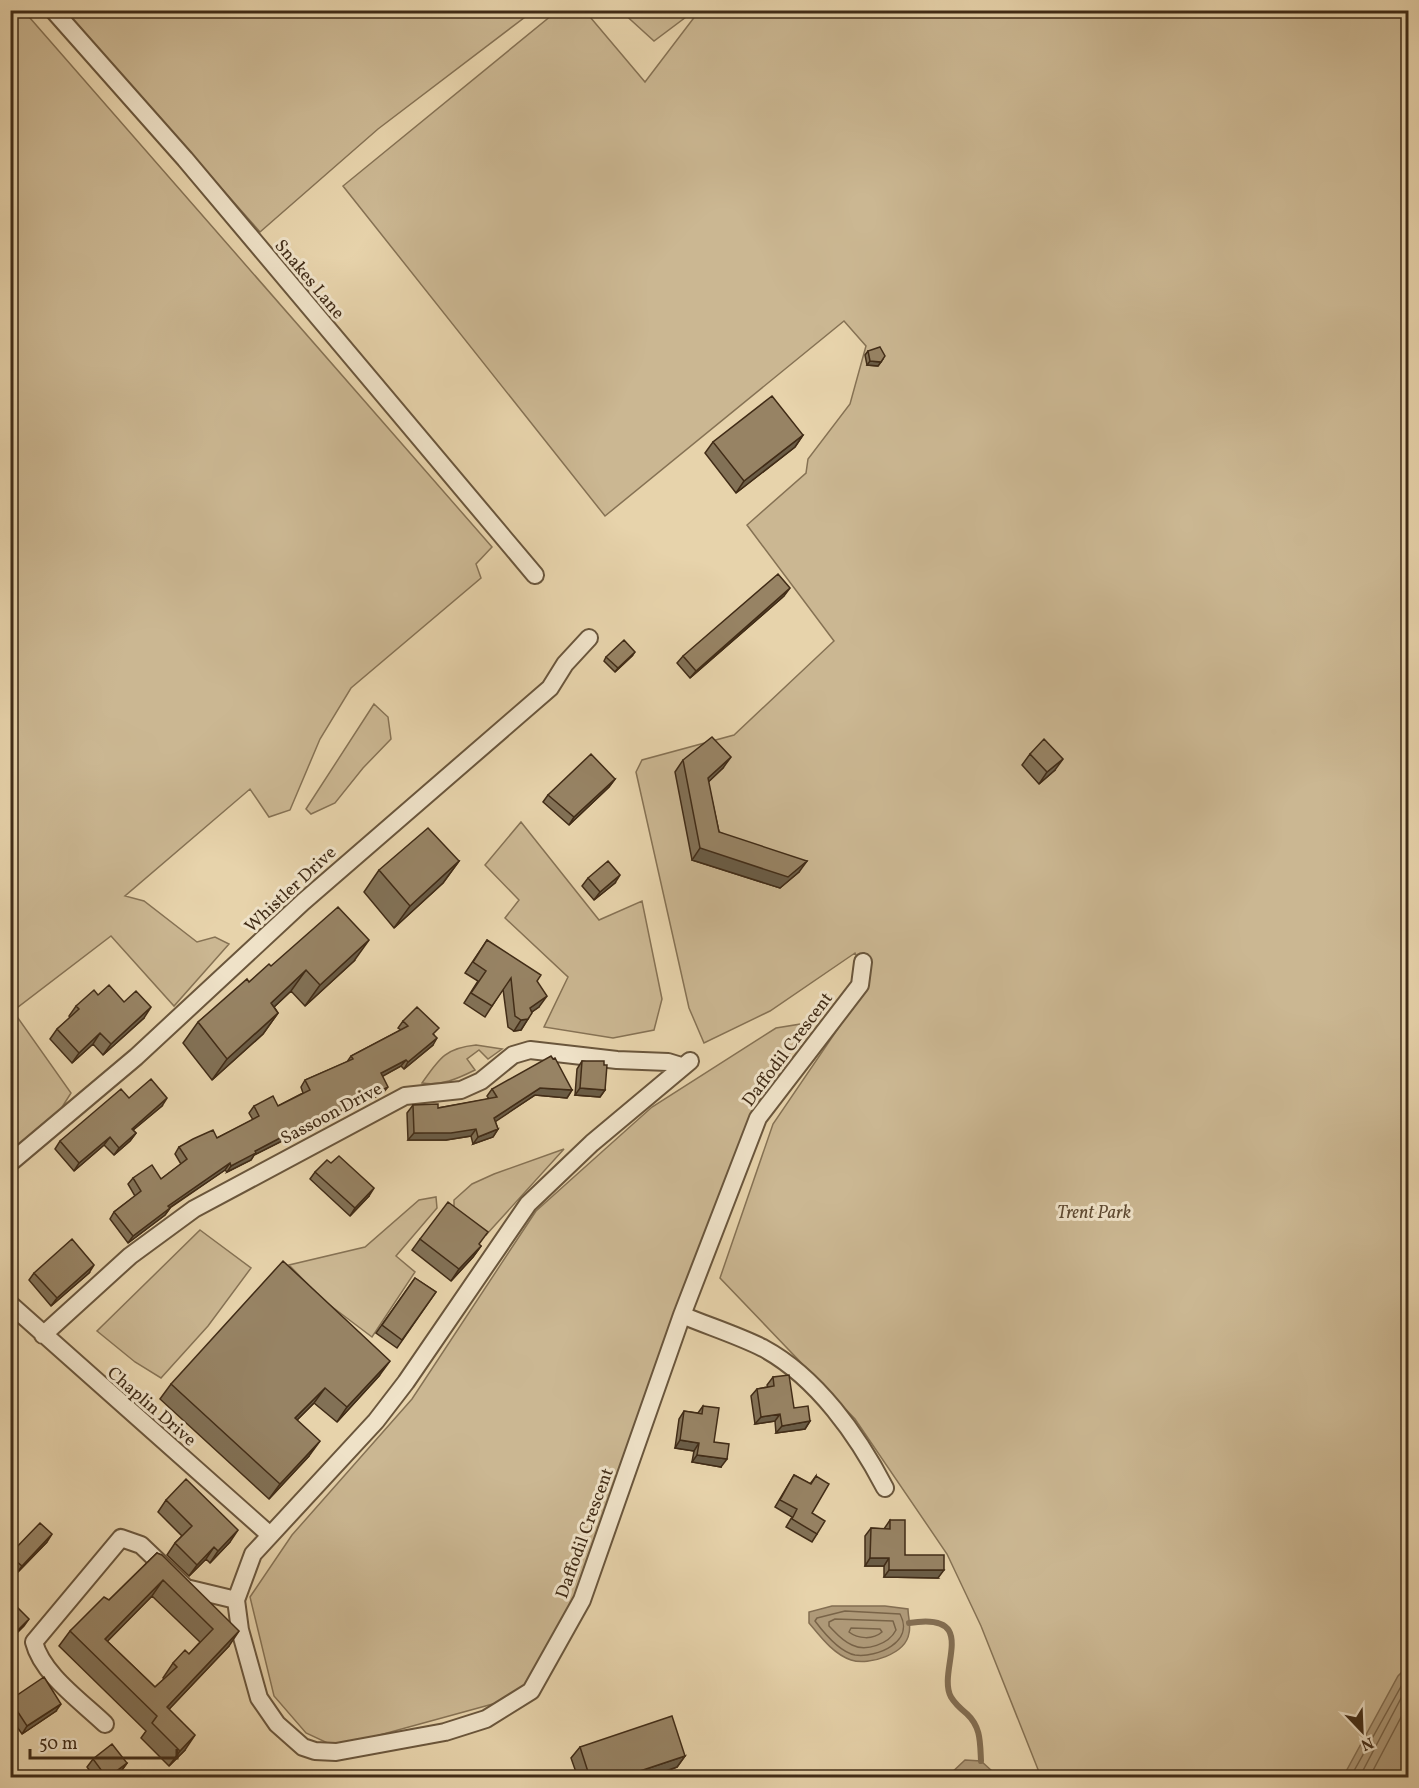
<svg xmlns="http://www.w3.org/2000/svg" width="1419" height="1788" viewBox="0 0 1419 1788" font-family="Vollkorn,serif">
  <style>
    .green { fill: #cbb792; stroke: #867254; stroke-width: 1.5 }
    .water { fill: #af9a79; stroke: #836e52; stroke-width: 1.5 }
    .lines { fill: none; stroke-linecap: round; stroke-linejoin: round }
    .shore { stroke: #786348; stroke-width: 1.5 }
    .stream { stroke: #836e52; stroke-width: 6 }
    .street-casing { stroke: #6a563c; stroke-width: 20 }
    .street { stroke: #efe2c8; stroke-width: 16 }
    .wall { fill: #827156; stroke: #412c17; stroke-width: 1.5; fill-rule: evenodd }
    .shaded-wall { fill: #6a5c46; stroke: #412c17; stroke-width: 1.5 }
    .building { fill: #978364; stroke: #412c17; stroke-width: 1.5; fill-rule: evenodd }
    .labels { text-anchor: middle; stroke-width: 6; stroke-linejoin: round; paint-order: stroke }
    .street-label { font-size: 18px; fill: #412c17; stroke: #efe2c8 }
    .park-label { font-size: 18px; font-style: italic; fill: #5d4830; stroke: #efe2c8 }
  </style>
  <rect width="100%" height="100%" fill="#e7d3ab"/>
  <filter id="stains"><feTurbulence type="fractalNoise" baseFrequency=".00333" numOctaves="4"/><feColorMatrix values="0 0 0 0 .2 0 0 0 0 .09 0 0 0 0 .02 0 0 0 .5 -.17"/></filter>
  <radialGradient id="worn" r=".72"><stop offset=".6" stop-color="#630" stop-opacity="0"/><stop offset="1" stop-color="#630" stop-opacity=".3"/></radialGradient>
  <path class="green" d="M23 10 492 547 476 564 481 578 351 688 320 739 290 810 269 817 250 789 125 896 144 901 197 942 215 937 229 944 174 1006 111 936 13 1011 71 1093 59 1112 11 1154 10 11Z
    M65 11H533L378 129 260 232Z
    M557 11H585L645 82 699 11H1408V1777H1041L981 1626 947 1554 855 1419 720 1278 773 1124 869 983 855 953 770 1011 704 1043 689 1008 636 772 642 760 734 735 834 641 747 525 806 473 808 459 850 404 866 346 844 321 605 516 343 186Z
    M621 11H694L654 41Z
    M374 704 388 717 391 739 363 768 335 803 311 814 306 809Z
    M521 822 599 920 642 901 662 999 654 1030 613 1038 544 1027 568 977 505 918 519 900 485 865Z
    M801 1024V1035L750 1117 570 1612 533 1681 500 1702 336 1747 306 1733 274 1696 250 1597 292 1535 412 1399 536 1211 652 1107 776 1028Z
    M476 1045 502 1049 488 1059 479 1050 467 1059 475 1070C457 1079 441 1086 422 1083 439 1059 445 1048 476 1045Z
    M564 1149 486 1235 454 1212V1200L472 1184 494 1174Z
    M436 1197 437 1208 396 1256 415 1272 372 1337 323 1300 289 1265 365 1247 419 1200Z
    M200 1230 251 1268 208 1326 161 1378 135 1362 97 1331Z"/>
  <path class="water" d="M832 1606H885L908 1609C908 1616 911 1626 909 1633 906 1654 869 1666 851 1660 833 1654 820 1636 809 1623V1612Z
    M1408 1666V1777H1343L1398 1676Z
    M965 1760 981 1761 992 1771V1777H947Z"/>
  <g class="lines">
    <path class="shore" d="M845 1611 900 1614C915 1642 877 1658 855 1655 839 1652 824 1633 815 1621L817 1618Z
      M835 1619 893 1621 896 1630C889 1644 866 1652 852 1645 842 1641 836 1633 829 1626V1622Z
      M851 1628 880 1629 882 1632C873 1640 858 1639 849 1632Z
      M1350 1778 1408 1674
      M1359 1778 1408 1685
      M1369 1778 1408 1704"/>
    <path class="stream" d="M909 1623C982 1611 936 1670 951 1697 955 1704 961 1709 967 1714 981 1727 980 1742 981 1761"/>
    <defs>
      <path id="street" d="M53 10 185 159 535 575
        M690 1061 592 1143 528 1204 406 1382 376 1421 253 1554 236 1600 240 1630 259 1698 277 1724 303 1747 315 1751 336 1752 445 1732 486 1719 531 1691 582 1600 682 1315 758 1118 860 985 863 962
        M10 1163 136 1057 303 902 550 688 565 664 589 638
        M10 1304 270 1535
        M682 1315C708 1326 737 1335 763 1348 817 1377 858 1436 885 1488
        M43 1335 130 1256 194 1209 405 1096 461 1090 481 1081 513 1055 530 1050 617 1060 668 1062 681 1066
        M105 1724C81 1701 42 1674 34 1642L121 1538 141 1545 186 1588 236 1600"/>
    </defs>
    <use href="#street" class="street-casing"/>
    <use href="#street" class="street"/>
  </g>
  <path class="wall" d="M868 351 883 359 878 366 867 365 865 355Z
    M803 435 795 447 736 493 705 453 713 442Z
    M784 596 690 678 677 663 683 656Z
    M632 656 615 672 604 661 606 657Z
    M1030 754 1055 770 1039 784 1022 765Z
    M683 760 723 768 708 782 719 832 799 872 780 888 692 860 675 772Z
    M615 779 609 787 569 825 543 802 548 795Z
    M459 861 443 883 394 928 364 892 379 870Z
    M588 878 615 883 594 900 582 886Z
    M487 940 537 981 539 1007 532 1012 521 1030 514 1031 508 1027 503 989 485 1017 464 1003 478 981 465 973Z
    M354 961 305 1006 291 991 274 1007 278 1013 263 1034 212 1080 183 1043 198 1022 249 982 271 966Z
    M98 995 124 1002 144 1018 103 1055 93 1044 72 1063 50 1039 57 1029 70 1018 69 1016 76 1006Z
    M403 1021 434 1035 433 1045 404 1069 401 1066 382 1076 383 1093 292 1141 290 1137 254 1155 251 1160 227 1172 225 1170 170 1208 165 1215 128 1243 110 1219 114 1212 135 1196 128 1184 133 1178 161 1179 181 1164 175 1154 179 1147 217 1138 253 1120 249 1113 254 1106H278L303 1093 301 1087 305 1080 347 1062 351 1056 401 1030 398 1028Z
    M582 1061 604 1065 605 1090 600 1097 575 1095 577 1069Z
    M492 1089 572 1090 567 1098 535 1095 495 1121 498 1129 493 1137 473 1144 471 1136 446 1140H408L407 1113 413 1105 438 1108 489 1099 487 1096Z
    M129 1098 162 1106 133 1130 136 1133 130 1141 114 1155 104 1145 74 1171 55 1149 60 1141Z
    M331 1163 369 1196 350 1216 310 1179 315 1172Z
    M420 1239 479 1245 481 1246 473 1257 451 1281 412 1250Z
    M34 1273H89L51 1306 29 1280Z
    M415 1278 436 1292 397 1348 376 1333Z
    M379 1376 337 1422 314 1403 297 1420 309 1456 269 1499 160 1399 171 1384Z
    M773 1377 794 1408 810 1421 805 1429 776 1433 775 1421 755 1424 751 1396 757 1389 768 1387 767 1385Z
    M703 1406 714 1442 721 1467 692 1462 694 1451 675 1448 679 1419 684 1411 698 1413Z
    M794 1475 810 1484 816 1476 812 1513 817 1534 812 1542 786 1527 792 1517 775 1507Z
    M166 1500 230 1542 210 1563 206 1559 189 1576 167 1555 175 1543 182 1536 158 1512Z
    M890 1520 905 1555 938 1578 884 1577V1566H865V1536L871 1528 884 1529Z
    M47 1542 16 1574 10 1568V1554Z
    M157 1553 229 1646 169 1709 185 1750 169 1766 141 1738 146 1731 59 1646 70 1631 109 1600ZM152 1596 200 1642 189 1654 173 1663 163 1678 164 1679 155 1687 107 1641Z
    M10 1700 56 1711 22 1734 10 1717Z
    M580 1747 685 1756 677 1767 646 1778H578L571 1758Z
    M93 1759 127 1763 122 1770 112 1778H95L87 1767Z"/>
  <path class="shaded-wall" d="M870 361 881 362 878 366 867 365Z
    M803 435 795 447 736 493 744 481Z
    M790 588 784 596 690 678 696 671Z
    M635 652 632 656 615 672 618 668Z
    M731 757 723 768 700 790 708 778Z
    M1063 759 1055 770 1039 784 1047 772Z
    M615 779 609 787 569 825 574 817Z
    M700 848 807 861 799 872 780 888 692 860Z
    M459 861 443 883 394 928 410 906Z
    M620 875 615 883 594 900 600 892Z
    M369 940 354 961 305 1006 320 985Z
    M306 970 291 991 256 1024 271 1003Z
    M547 996 539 1007 523 1018 530 1008Z
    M151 1007 144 1018 103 1055 111 1044Z
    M278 1013 263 1034 212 1080 227 1059Z
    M528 1019 521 1030 514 1031 521 1020Z
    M100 1033 93 1044 72 1063 79 1053Z
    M437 1038 433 1045 404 1069 408 1062Z
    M406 1060 401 1066 376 1080 381 1073Z
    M388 1087 383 1093 292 1141 297 1134Z
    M540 1088 572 1090 567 1098 535 1095 489 1126 494 1118Z
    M580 1088 605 1090 600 1097 575 1095Z
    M167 1098 162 1106 126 1136 132 1129Z
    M476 1129 471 1136 446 1140H408L414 1133Z
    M498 1129 493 1137 473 1144 478 1137Z
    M295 1130 290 1137 254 1155 251 1160 227 1172 231 1166 255 1151Z
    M136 1133 130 1141 114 1155 119 1148Z
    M110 1137 104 1145 74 1171 79 1163Z
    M230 1163 225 1170 163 1212 168 1206Z
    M374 1188 369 1196 350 1216 355 1208Z
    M170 1208 165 1215 128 1243 133 1236Z
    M481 1246 473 1257 451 1281 459 1269Z
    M94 1265 89 1273 51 1306 57 1298Z
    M390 1361 379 1376 337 1422 347 1407Z
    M325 1388 314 1403 284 1433 295 1418Z
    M780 1414 775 1421 755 1424 761 1417Z
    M810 1421 805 1429 776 1433 782 1426Z
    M680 1440 699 1443 694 1451 675 1448Z
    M320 1441 309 1456 269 1499 280 1484Z
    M697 1455 727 1459 721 1467 692 1462Z
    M238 1530 230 1542 210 1563 218 1551Z
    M52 1534 47 1542 16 1574 22 1566Z
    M214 1547 206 1559 189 1576 197 1565Z
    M870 1558H889L884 1566H865Z
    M889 1570H944L938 1578 884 1577Z
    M163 1580 152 1596 95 1654 105 1639Z
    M29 1619 24 1626 10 1640V1638Z
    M239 1631 229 1646 157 1722 167 1707Z
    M61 1704 56 1711 22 1734 27 1726Z
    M195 1735 185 1750 169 1766 180 1751Z
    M685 1756 677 1767 646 1778H619Z
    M127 1763 122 1770 112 1778H108Z"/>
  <path class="building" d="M880 347 885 356 881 362 870 361 868 351Z
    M772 396 803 435 744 481 713 442Z
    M778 574 790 588 696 671 683 656Z
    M624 640 635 652 618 668 606 657Z
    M712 737 731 757 708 778 719 832 807 861 788 877 700 848 683 760Z
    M1044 739 1063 759 1047 772 1030 754Z
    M591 754 615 779 574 817 548 795Z
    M428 828 459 861 410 906 379 870Z
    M608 861 620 875 600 892 588 878Z
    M338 907 369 940 320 985 306 970 271 1003 278 1013 227 1059 198 1022 247 979 249 982 269 964 271 966Z
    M487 940 541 975 537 981 547 996 530 1008 532 1013 528 1019 521 1020 515 1016 511 978 492 1006 471 993 486 971 473 962Z
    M109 985 124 1002 136 991 151 1007 111 1044 100 1033 79 1053 57 1029 79 1009 76 1006 94 990 98 995Z
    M417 1007 439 1028 433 1034 437 1038 408 1062 406 1060 381 1073 388 1087 297 1134 295 1130 255 1151 256 1153 231 1166 230 1163 168 1206 170 1208 133 1236 114 1212 141 1191 133 1178 152 1165 161 1179 187 1159 179 1147 193 1139 213 1130 217 1138 259 1116 254 1106 273 1096 278 1106 310 1090 305 1080 353 1059 351 1056 408 1026 403 1021Z
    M551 1056 553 1059 555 1058 572 1090 540 1088 494 1118 498 1129 478 1137 476 1129 451 1133H414L413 1105 438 1104V1108L497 1097 492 1089Z
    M582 1061H604V1065H607L605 1090 580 1088Z
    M151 1079 167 1098 132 1129 136 1133 119 1148 110 1137 79 1163 60 1141 121 1089 129 1098Z
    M339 1156 374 1188 355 1208 315 1172 327 1160 331 1163Z
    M448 1202 488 1232 479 1244 481 1246 459 1269 420 1239Z
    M72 1239 94 1265 57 1298 34 1273Z
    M283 1261 390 1361 347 1407 325 1388 295 1418 320 1441 280 1484 171 1384Z
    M415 1278 436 1292 402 1340 382 1325Z
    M789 1375 794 1408 808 1406 810 1421 782 1426 780 1414 761 1417 757 1389 774 1386 773 1377Z
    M703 1406 719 1408 714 1442 729 1444 727 1459 697 1455 699 1443 680 1440 684 1411 702 1414Z
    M794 1475 811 1484 816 1476 829 1484 812 1513 825 1521 817 1534 792 1519 797 1509 780 1500Z
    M186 1479 238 1530 218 1551 214 1547 197 1565 175 1543 192 1526 166 1500Z
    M890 1520H905V1555H944V1570H889V1558H870L871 1528 890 1529Z
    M40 1523 52 1534 22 1566 10 1556V1554Z
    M157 1553 162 1555 239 1631 167 1707 195 1735 180 1751 152 1723 157 1716 70 1631 104 1597 109 1600ZM163 1580 213 1629 189 1654 185 1650 173 1663 177 1667 155 1687 105 1639Z
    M10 1600 29 1619 10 1638Z
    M44 1677 61 1704 27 1726 10 1700Z
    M672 1716 685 1756 619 1778H590L580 1747Z
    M112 1744 127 1763 107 1778 93 1759Z"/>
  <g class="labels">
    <g class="street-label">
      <text transform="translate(310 279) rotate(50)" y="6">Snakes Lane</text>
      <text transform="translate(290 889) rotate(-43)" y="6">Whistler Drive</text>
      <text transform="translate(787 1049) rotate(-53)" y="6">Daffodil Crescent</text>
      <text transform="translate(331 1113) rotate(-28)" y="6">Sassoon Drive</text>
      <text transform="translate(152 1406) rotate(41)" y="6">Chaplin Drive</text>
      <text transform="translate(584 1533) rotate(-70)" y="6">Daffodil Crescent</text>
    </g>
    <g class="park-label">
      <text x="1094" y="1218">Trent Park</text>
    </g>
  </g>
  <rect width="1419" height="1788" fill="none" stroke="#e7d3ab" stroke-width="36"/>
  <rect x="12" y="12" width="1395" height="1764" fill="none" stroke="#412c17" stroke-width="3"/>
  <rect x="18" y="18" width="1383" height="1752" fill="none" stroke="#412c17" stroke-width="1.5"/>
  <g transform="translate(1362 1731) rotate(157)" stroke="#efe2c8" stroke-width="4.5" paint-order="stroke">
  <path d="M0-4.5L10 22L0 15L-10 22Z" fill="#412c17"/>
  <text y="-9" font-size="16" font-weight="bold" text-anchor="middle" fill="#412c17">N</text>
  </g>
  <path d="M30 1749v9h147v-9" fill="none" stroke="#412c17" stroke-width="3"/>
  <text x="39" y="1749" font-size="18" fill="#412c17" stroke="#efe2c8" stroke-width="4.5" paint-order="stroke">50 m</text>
  <rect width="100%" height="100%" filter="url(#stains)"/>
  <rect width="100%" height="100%" fill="url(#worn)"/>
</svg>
